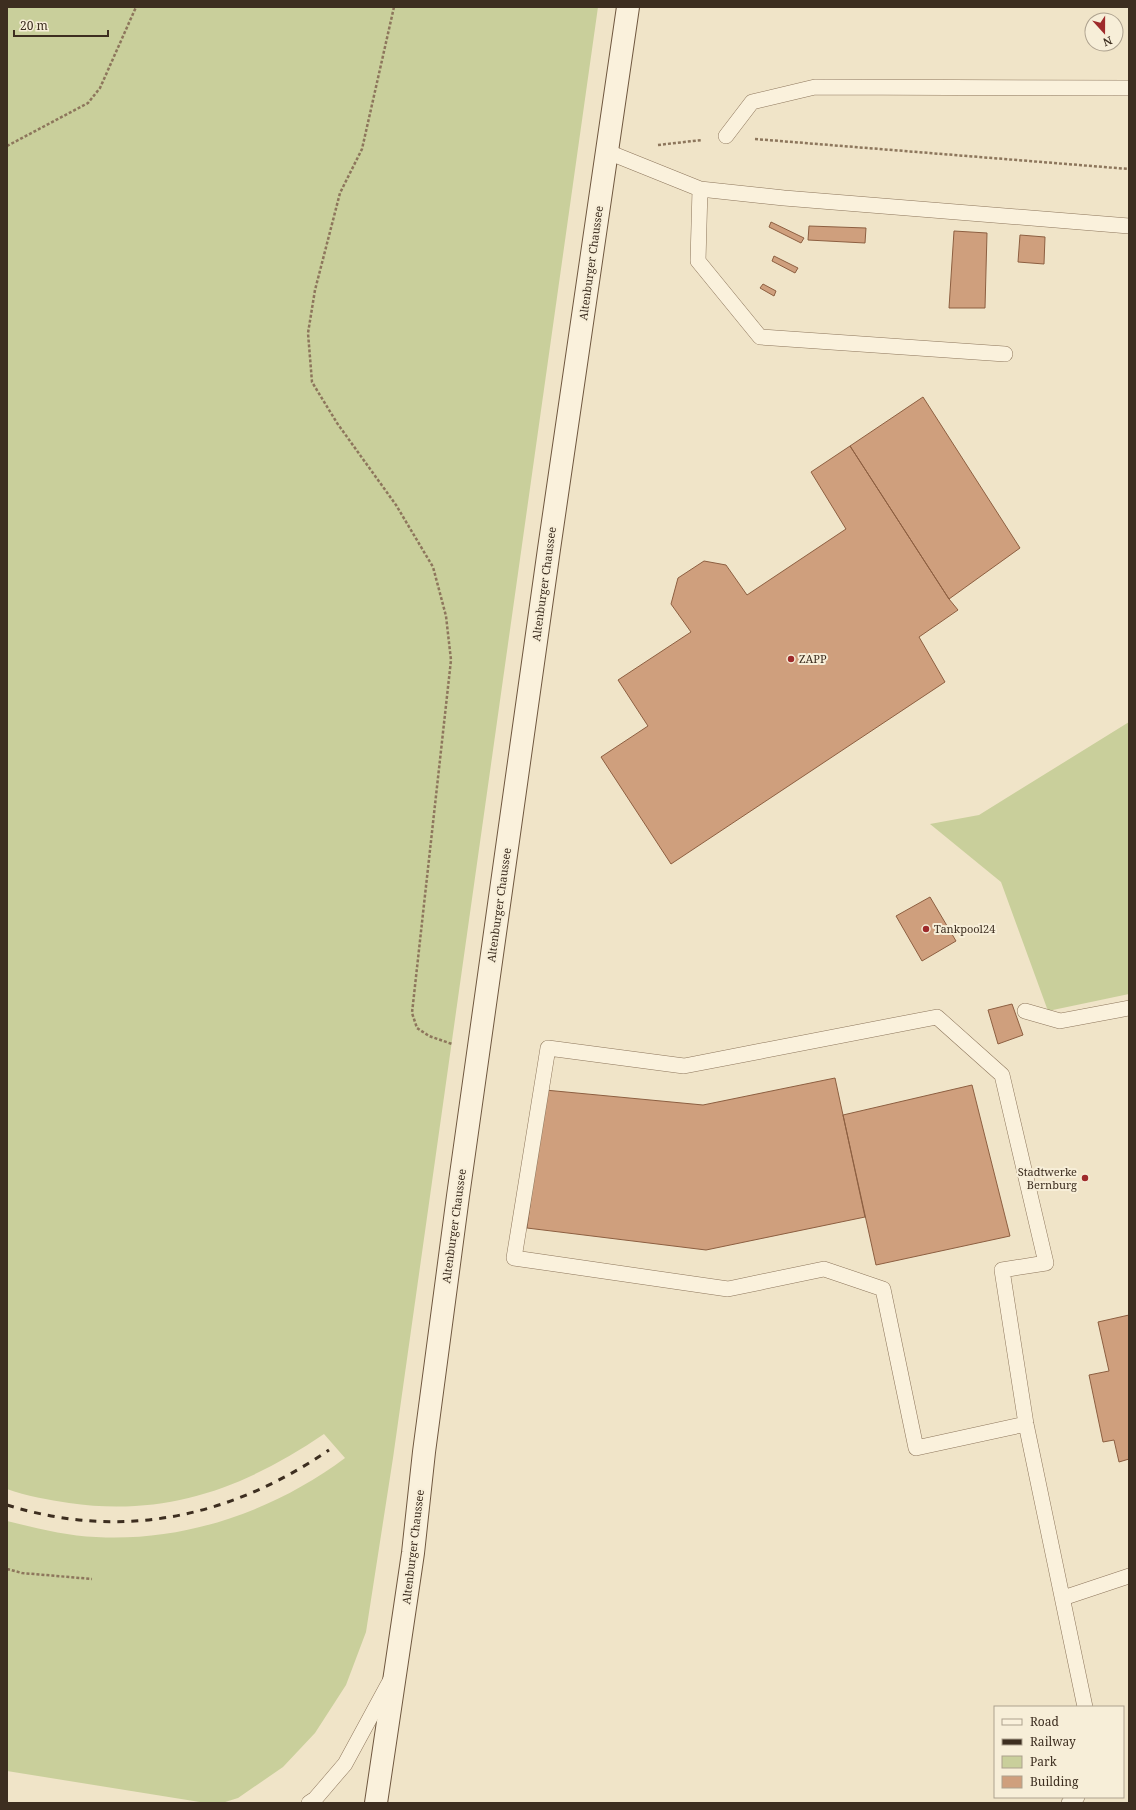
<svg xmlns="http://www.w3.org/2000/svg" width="1136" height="1810" viewBox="0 0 1136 1810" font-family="'Noto Serif',serif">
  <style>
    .green { fill: #c9cf9b }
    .building { fill: #cf9f7d; stroke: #8d5f41 }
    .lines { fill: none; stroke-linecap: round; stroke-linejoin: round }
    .service-casing { stroke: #8d765c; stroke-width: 16 }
    .secondary-casing { stroke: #6f573f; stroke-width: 24 }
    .path { stroke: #8d765c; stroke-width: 2.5; stroke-dasharray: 3 2; stroke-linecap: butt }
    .service { stroke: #faf1dc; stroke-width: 15 }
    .secondary { stroke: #faf1dc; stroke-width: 22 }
    .rail { stroke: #3d2e20; stroke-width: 3; stroke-dasharray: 7 7; stroke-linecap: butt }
    .poi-dot { fill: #9e2a2b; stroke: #f7eed8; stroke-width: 1.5 }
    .labels { text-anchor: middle; stroke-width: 4; stroke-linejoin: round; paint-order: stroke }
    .street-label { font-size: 11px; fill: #3d2e20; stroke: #f7eed8 }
    .poi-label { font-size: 11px; fill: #3d2e20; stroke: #f7eed8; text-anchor: start }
  </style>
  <rect width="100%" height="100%" fill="#f0e4c8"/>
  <path class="green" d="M7 7H598L393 1458 366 1632 346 1685 315 1733 283 1767 238 1798 222 1803H206L7 1771V1521C36 1528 66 1536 96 1537 185 1542 274 1511 345 1458L324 1434C245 1488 166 1517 69 1503 49 1500 26 1496 7 1489Z
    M1129 722V994L1048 1011 1001 882 930 824 979 815Z"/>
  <path class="building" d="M771 222 804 238 801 243 769 227Z
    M809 226 866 228 865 243 808 240Z
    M954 231 987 233 985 308H949Z
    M1020 235 1045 237 1044 264 1018 262Z
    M774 256 798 268 795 273 772 261Z
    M763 284 776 291 774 296 760 288Z
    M923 397 1020 548 949 599 850 446Z
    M850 446 949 599 958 610 919 637 945 682 671 864 601 757 648 726 618 680 691 632 671 604 678 578 704 561 726 565 747 595 846 529 811 472Z
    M930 897 956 941 922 961 896 916Z
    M1012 1004 1023 1035 998 1044 988 1010Z
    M835 1078 865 1217 706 1250 527 1228 545 1090 703 1105Z
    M972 1085 1010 1236 876 1265 843 1115Z
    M1129 1315V1459L1119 1462 1114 1440 1103 1442 1089 1375 1109 1371 1098 1322Z"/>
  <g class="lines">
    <defs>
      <path id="service" d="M726 136 752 102 815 87 1129 88
        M608 152 700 189 698 261 760 337 1005 354
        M700 189 784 198 1129 226
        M1025 1011 1060 1021 1129 1008
        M1026 1424 916 1448 883 1289 824 1269 728 1289 514 1258 548 1048 684 1066 937 1017 1002 1075 1046 1263 1002 1270 1026 1424 1085 1707
        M1063 1598 1129 1576
        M309 1803 315 1799 345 1764 390 1681
        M1069 1803 1077 1797"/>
      <path id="secondary" d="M376 1803 413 1553 424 1452 458 1196 549 549 628 7"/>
    </defs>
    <use href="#service" class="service-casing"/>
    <use href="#secondary" class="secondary-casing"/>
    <path class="path" d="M394 7 362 149 340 193 315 290 308 333 312 382 337 423 396 505 433 567 446 616 451 660 412 1013 417 1028 429 1036 452 1044
      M755 139 1129 169
      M658 145 702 140
      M7 146 88 103 100 88 136 7
      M7 1569 22 1573 92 1579"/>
    <use href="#service" class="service"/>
    <use href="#secondary" class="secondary"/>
    <path class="rail" d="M7 1505C123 1541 231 1517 329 1450"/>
  </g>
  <g class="poi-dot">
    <circle cx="791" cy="659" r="4"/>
    <circle cx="926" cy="929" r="4"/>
    <circle cx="1085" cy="1178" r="4"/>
  </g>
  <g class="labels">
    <g class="street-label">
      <text transform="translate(591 263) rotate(-82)" y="4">Altenburger Chaussee</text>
      <text transform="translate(544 584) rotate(-82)" y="4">Altenburger Chaussee</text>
      <text transform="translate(499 905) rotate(-82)" y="4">Altenburger Chaussee</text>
      <text transform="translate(454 1226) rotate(-82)" y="4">Altenburger Chaussee</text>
      <text transform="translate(413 1547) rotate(-83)" y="4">Altenburger Chaussee</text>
    </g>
    <g class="poi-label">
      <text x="799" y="663">ZAPP</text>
      <text x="934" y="933">Tankpool24</text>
      <text x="1077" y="1176" text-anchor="end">Stadtwerke<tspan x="1077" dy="13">Bernburg</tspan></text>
    </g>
  </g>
  <rect width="1136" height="1810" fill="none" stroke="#3d2e20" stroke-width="16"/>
  <rect x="994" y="1706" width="130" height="92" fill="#f7eed8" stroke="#ada18e"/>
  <rect x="1002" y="1719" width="20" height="6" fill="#faf1dc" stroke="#ada18e"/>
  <text x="1030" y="1726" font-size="12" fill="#3d2e20">Road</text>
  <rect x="1002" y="1739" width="20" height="6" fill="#3d2e20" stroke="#ada18e"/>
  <text x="1030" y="1746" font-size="12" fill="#3d2e20">Railway</text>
  <rect x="1002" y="1756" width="20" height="12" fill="#c9cf9b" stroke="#ada18e"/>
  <text x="1030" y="1766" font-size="12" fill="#3d2e20">Park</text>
  <rect x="1002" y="1776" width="20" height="12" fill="#cf9f7d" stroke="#ada18e"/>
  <text x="1030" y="1786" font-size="12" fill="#3d2e20">Building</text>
  <g transform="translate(1104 32) rotate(159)"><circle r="19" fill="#f7eed8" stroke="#ada18e"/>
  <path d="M0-3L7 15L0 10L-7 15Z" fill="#9e2a2b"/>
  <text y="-6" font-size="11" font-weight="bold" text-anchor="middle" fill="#3d2e20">N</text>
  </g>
  <path d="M14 30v6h94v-6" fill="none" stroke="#3d2e20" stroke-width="2"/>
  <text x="20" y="30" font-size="12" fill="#3d2e20" stroke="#f7eed8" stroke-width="3" paint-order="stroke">20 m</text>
</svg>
